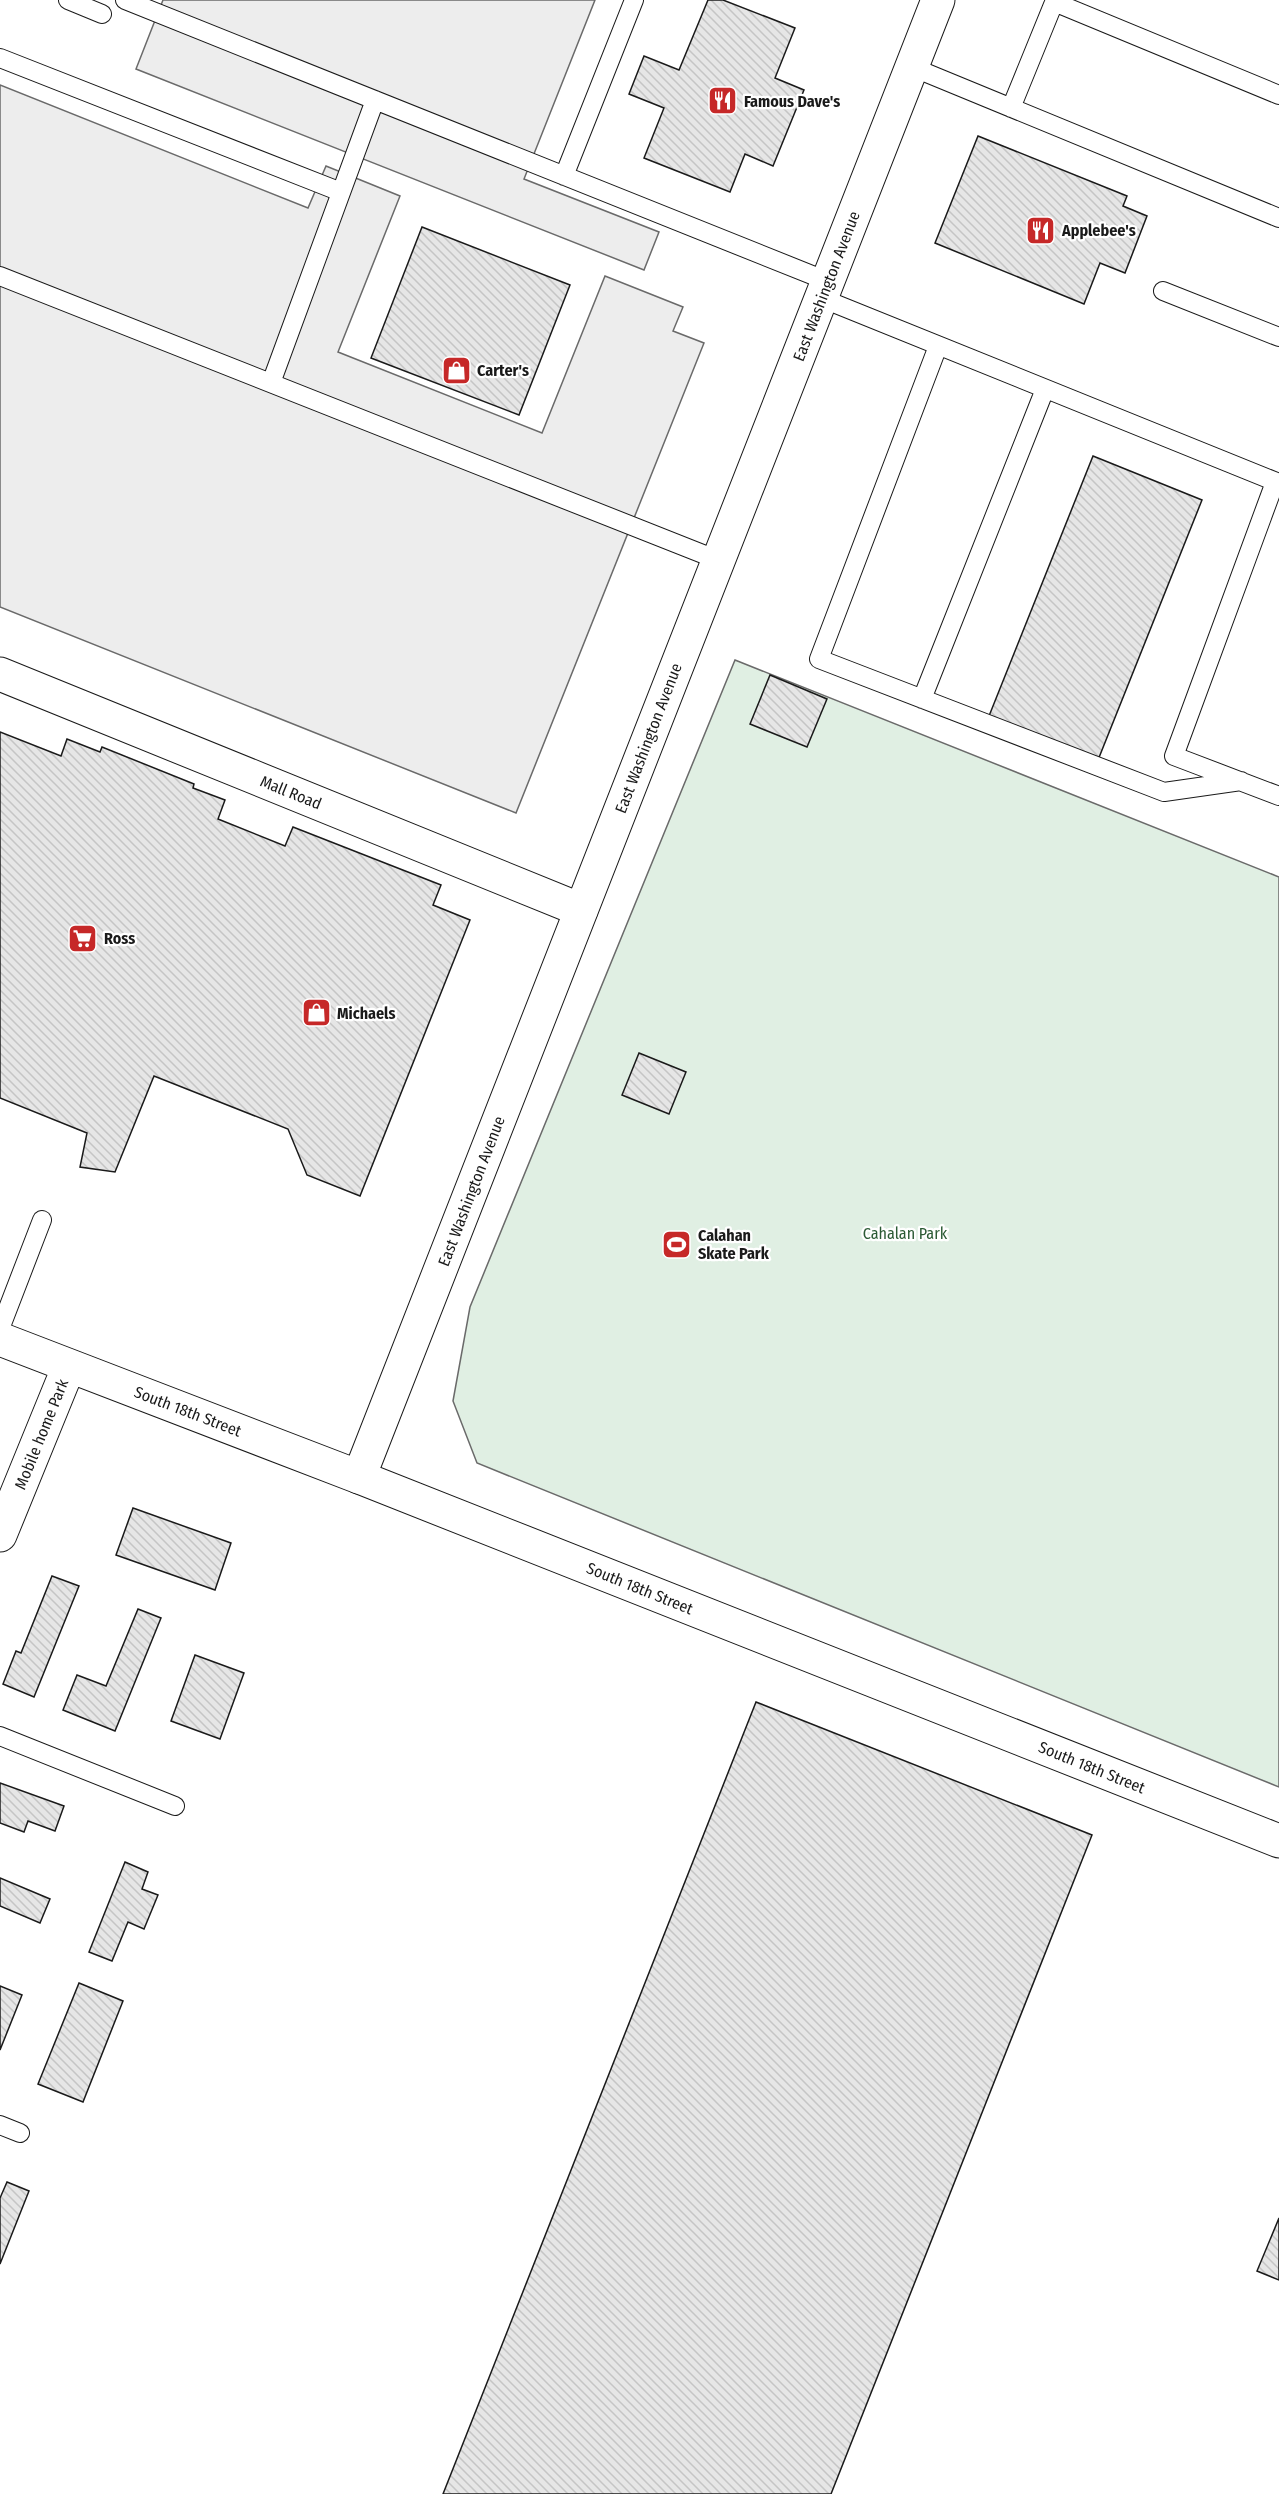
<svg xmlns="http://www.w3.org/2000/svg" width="1279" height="2494" viewBox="0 0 1279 2494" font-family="'Fira Sans Condensed',sans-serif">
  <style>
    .green { fill: #e0efe3; stroke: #6a6a6a; stroke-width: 1.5 }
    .parking { fill: #ededed; stroke: #6a6a6a; stroke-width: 1.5 }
    .building { fill: url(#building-back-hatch); stroke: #1a1a1a; stroke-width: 1.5 }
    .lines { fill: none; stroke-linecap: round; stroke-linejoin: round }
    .service-casing { stroke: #1a1a1a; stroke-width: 20 }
    .minor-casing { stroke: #1a1a1a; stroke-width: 35 }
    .tertiary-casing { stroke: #1a1a1a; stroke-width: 35 }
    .service { stroke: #fff; stroke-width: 18 }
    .minor { stroke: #fff; stroke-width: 33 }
    .tertiary { stroke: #fff; stroke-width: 33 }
    .labels { text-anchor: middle; stroke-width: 4.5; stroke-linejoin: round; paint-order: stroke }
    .poi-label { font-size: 16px; font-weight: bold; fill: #1a1a1a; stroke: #fff; text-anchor: start }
    .street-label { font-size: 16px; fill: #1a1a1a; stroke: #fff }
    .park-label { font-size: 16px; fill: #2b5a34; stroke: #fff }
  </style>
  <defs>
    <pattern id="building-back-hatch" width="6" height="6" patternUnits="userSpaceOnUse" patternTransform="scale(1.5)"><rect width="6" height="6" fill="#e6e6e6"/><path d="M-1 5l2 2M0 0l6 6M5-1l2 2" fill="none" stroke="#c5c5c5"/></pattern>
  </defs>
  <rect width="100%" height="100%" fill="#fff"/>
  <path class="green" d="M735 660 1279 877V1787L477 1463 453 1401 470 1307Z"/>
  <path class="parking" d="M163 0H595L524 179 659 232 644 270 136 69Z
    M0 85 308 208 326 166 400 196 338 352 542 433 605 276 683 307 673 331 704 343 516 813 0 607Z"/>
  <path class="building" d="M708 0H723L795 28 775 78 804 90 773 166 745 154 730 192 644 158 664 108 629 94 644 56 679 70Z
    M978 136 1127 196 1123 206 1147 216 1125 273 1100 263 1084 304 935 243Z
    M422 227 570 285 519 415 371 358Z
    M1093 456 1202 500 1098 760 989 716Z
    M770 675 827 699 807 747 750 724Z
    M0 732 61 756 67 739 100 752 102 747 194 784 193 788 225 800 218 819 285 846 293 827 441 885 433 905 470 920 360 1196 307 1175 288 1129 154 1076 115 1172 80 1167 87 1133 0 1098Z
    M639 1053 686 1072 669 1114 622 1095Z
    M133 1508 231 1543 215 1590 116 1555Z
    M52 1576 79 1586 34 1697 3 1684 16 1651 21 1653Z
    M138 1609 161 1618 115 1731 63 1710 77 1675 106 1686Z
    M195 1655 244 1673 220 1739 171 1721Z
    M756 1702 1092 1835 831 2494H443Z
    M0 1783 64 1806 55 1831 28 1821 24 1832 0 1823Z
    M125 1862 148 1872 142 1889 158 1895 144 1929 128 1922 112 1961 89 1952Z
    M0 1878 50 1899 40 1923 0 1906Z
    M79 1983 123 2001 83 2102 38 2084Z
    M0 1986 22 1995 0 2050Z
    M7 2182 29 2191 0 2264V2198Z
    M1279 2218V2280L1257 2271Z"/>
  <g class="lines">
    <defs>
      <path id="service" d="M68 0 102 14
        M125 0 827 281
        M1054 2 1279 95
        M0 58 341 192
        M912 67 1279 218
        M1011 108 1055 0
        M564 176 634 0
        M0 276 718 560
        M1163 291 1279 337
        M821 298 1279 483
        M938 346 819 659 1164 792 1241 781
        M271 383 375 100
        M1275 482 1174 756 1279 796
        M922 699 1045 389
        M0 1329 42 1220
        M0 1736 175 1806
        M0 2125 20 2133"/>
      <path id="minor" d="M0 674 581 910
        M0 1339 359 1477
        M0 1535 69 1366"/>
      <path id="tertiary" d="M938 0 359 1477 1279 1841"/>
    </defs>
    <use href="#service" class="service-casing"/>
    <use href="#minor" class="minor-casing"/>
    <use href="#tertiary" class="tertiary-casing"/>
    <use href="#service" class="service"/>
    <use href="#minor" class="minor"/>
    <use href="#tertiary" class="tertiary"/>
  </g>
  <defs>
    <symbol id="restaurant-square" viewBox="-11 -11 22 22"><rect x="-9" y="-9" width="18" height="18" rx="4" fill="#c62828" stroke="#fff"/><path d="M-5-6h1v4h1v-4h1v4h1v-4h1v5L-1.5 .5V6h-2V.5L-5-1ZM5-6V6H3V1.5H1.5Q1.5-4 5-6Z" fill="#fff"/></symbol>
    <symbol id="shop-square" viewBox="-11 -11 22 22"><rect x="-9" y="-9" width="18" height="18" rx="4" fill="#c62828" stroke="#fff"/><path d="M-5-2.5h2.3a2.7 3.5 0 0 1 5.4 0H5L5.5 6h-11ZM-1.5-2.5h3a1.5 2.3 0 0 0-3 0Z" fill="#fff"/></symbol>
    <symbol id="supermarket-square" viewBox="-11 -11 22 22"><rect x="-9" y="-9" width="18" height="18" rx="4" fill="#c62828" stroke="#fff"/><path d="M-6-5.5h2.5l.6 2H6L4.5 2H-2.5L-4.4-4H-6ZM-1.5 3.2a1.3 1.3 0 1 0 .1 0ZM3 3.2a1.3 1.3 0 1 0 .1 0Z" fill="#fff"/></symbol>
    <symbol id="stadium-square" viewBox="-11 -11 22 22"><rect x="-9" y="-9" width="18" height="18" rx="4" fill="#c62828" stroke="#fff"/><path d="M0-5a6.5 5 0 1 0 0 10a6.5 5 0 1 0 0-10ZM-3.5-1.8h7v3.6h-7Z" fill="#fff"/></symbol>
  </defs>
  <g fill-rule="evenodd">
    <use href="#restaurant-square" x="706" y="84" width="33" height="33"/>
    <use href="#restaurant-square" x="1024" y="214" width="33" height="33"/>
    <use href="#shop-square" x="440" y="354" width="33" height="33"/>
    <use href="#supermarket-square" x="66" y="922" width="33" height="33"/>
    <use href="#shop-square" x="300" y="996" width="33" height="33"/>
    <use href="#stadium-square" x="660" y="1228" width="33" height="33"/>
  </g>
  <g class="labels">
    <g class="poi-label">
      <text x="744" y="107">Famous Dave's</text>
      <text x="1062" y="236">Applebee's</text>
      <text x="477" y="376">Carter's</text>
      <text x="104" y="944">Ross</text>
      <text x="337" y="1019">Michaels</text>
      <text x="698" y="1241">Calahan<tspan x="698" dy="18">Skate Park</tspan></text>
    </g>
    <g class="street-label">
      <text transform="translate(826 286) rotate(-69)" y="6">East Washington Avenue</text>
      <text transform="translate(648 738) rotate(-69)" y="6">East Washington Avenue</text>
      <text transform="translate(291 792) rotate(22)" y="6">Mall Road</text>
      <text transform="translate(471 1191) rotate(-69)" y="6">East Washington Avenue</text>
      <text transform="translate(188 1411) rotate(21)" y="6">South 18th Street</text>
      <text transform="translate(41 1434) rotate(-68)" y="6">Mobile home Park</text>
      <text transform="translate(640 1588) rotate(22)" y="6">South 18th Street</text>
      <text transform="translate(1092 1767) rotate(22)" y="6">South 18th Street</text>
    </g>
    <g class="park-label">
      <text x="905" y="1239">Cahalan Park</text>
    </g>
  </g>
</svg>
